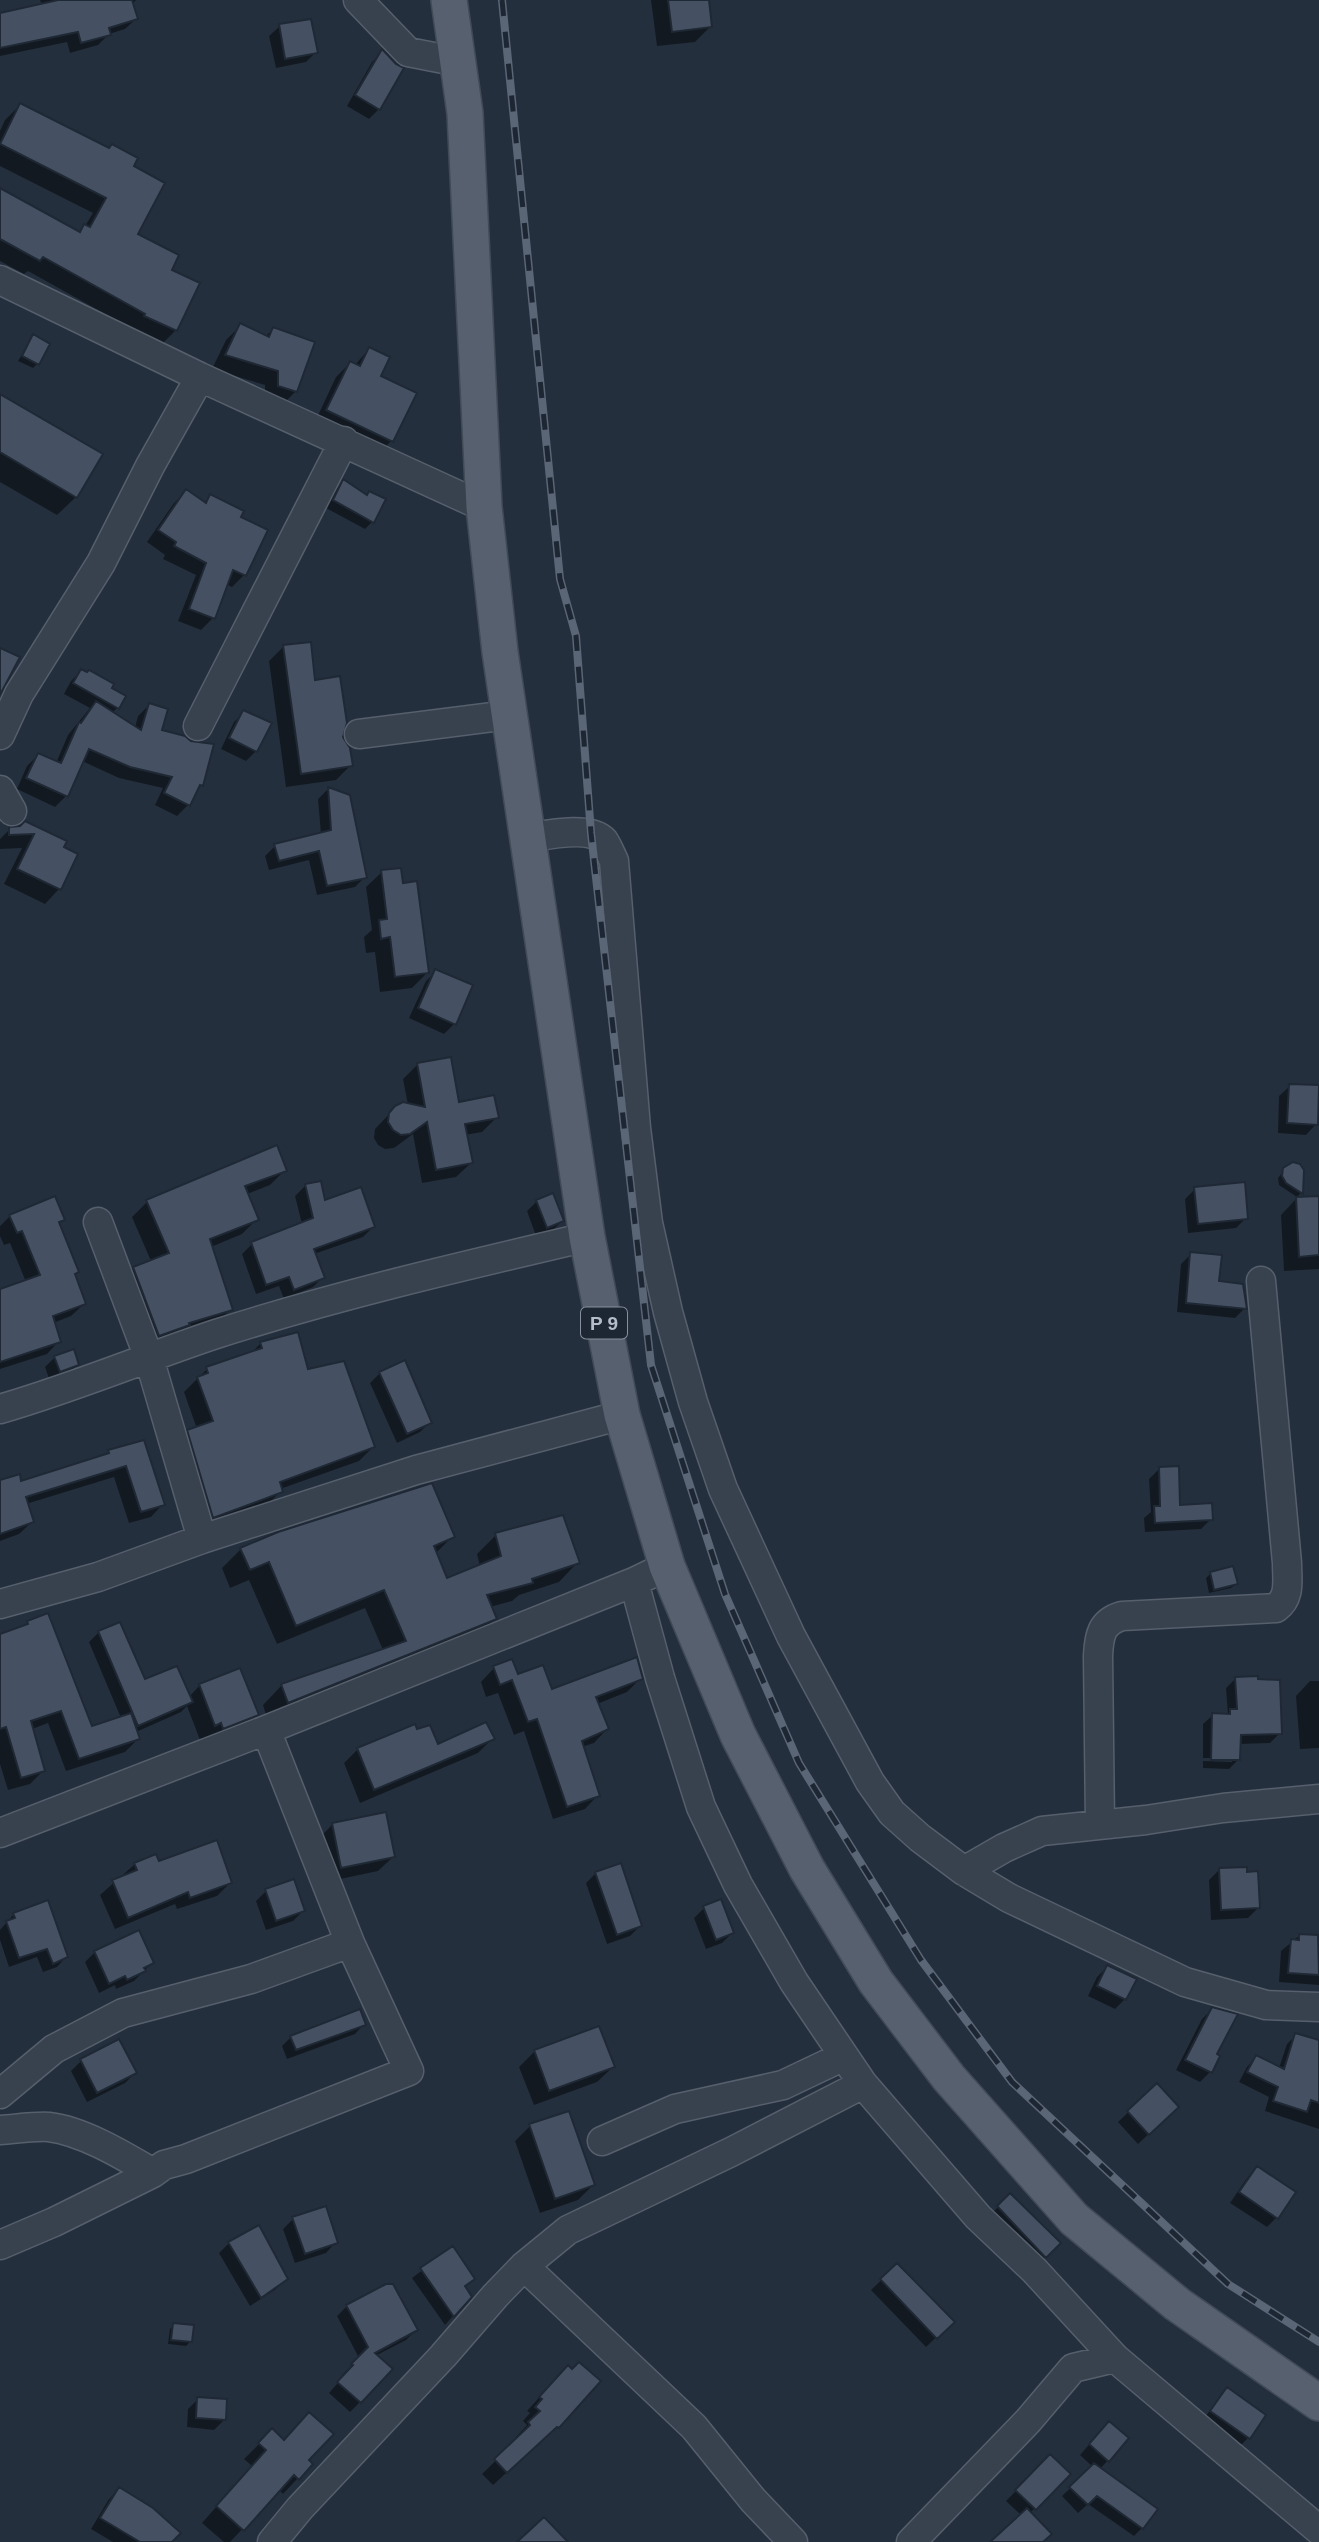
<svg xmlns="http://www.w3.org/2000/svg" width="1319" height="2542" viewBox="0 0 1319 2542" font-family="Arial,sans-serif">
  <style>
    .shadow { fill: #0007 }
    .building { fill: #455162; stroke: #1f2835; stroke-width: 2 }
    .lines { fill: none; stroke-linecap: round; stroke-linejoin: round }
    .minor-casing { stroke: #565f6c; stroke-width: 31 }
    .major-casing { stroke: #414a57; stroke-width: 38 }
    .minor { stroke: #38414e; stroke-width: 28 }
    .major { stroke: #56606e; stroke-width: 35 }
    .rail-casing { stroke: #5a6575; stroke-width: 8 }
    .rail { stroke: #1d2633; stroke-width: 5; stroke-dasharray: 16; stroke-linecap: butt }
    .labels { text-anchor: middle; stroke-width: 6; stroke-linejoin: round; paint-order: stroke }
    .shield { fill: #1d2633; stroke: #878f9c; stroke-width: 2 }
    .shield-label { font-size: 19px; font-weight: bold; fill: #b4bcc9 }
  </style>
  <rect width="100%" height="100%" fill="#242f3e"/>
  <path class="shadow" d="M40 0H136L132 4 136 19 125 29 109 34 98 45 70 53 67 42 0 56V15L42 5Z
    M651 0H707L711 26 695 42 657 46Z
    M280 26 316 52 306 62 276 68 269 36Z
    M382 52 379 109 369 119 347 106 372 62Z
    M20 105 132 167 135 234 169 271 176 330 161 345 28 271 24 274 0 261V190L78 233 85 226 93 213 0 166V131L5 120Z
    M240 326 265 337 273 329 296 391 282 405 265 400V385L212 369 226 340Z
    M33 337 37 364 33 368 18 361Z
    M369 349 379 377 414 394 391 441 378 455 314 424 336 377 350 363 354 366Z
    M0 396 76 497 57 515 0 482Z
    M344 481 372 522 365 529 326 508 336 489Z
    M186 491 203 503 211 496 239 518 265 530 244 575 232 587 226 584 213 618 201 630 178 621 196 575 163 559 165 555 147 542 174 503Z
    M283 647 313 682 341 737 351 765 336 780 286 787 269 661Z
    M81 671 110 688 117 708 112 713 135 728 138 716 149 705 159 731 202 785 195 791 188 805 177 816 155 805 163 788 119 778 82 761 66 796 55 807 17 789 27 766 38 755 56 763 68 735 90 708 64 694 71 681Z
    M244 712 256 751 246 761 221 749 234 722Z
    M328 789 365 877 355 887 317 895 309 860 269 870 265 856 275 846 321 834 318 799Z
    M25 823 62 848 59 889 45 904 4 884 22 848 0 849V839L10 829 20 827Z
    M382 872 402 885 428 972 412 988 380 992 375 952 366 953 364 937 372 930 366 887Z
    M436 971 454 1024 444 1034 409 1018 426 981Z
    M418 1064 457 1104 497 1117 482 1132 465 1135 471 1163 456 1177 422 1183 413 1134 394 1148 385 1149 378 1145 374 1138 375 1129 396 1107 408 1105 403 1079Z
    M1290 1086 1316 1124 1306 1135 1278 1133 1279 1096Z
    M276 1147 285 1170 270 1185 247 1194 257 1219 242 1234 211 1247 231 1309 216 1324 144 1350 118 1283 133 1268 151 1261 132 1217 147 1202Z
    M1287 1167 1304 1174 1301 1193 1297 1197 1279 1185 1278 1178Z
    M305 1186 324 1202 373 1227 363 1237 314 1254 323 1277 313 1287 284 1299 279 1286 256 1294 242 1254 252 1244 302 1224 295 1196Z
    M1195 1189 1246 1218 1236 1228 1188 1233 1185 1199Z
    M1319 1198V1269L1284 1271 1281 1215 1296 1199Z
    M537 1201 562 1221 552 1231 536 1236 527 1211Z
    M10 1216 63 1219 58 1225 84 1304 71 1316 53 1323 59 1341 47 1354 0 1369V1290L26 1282 10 1243 4 1245 0 1236V1226Z
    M1191 1254 1245 1308 1235 1318 1177 1312 1181 1264Z
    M261 1343 307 1371 373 1447 359 1461 280 1489 281 1491 267 1505 199 1531 174 1446 188 1432 197 1429 184 1392 207 1369 250 1354Z
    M55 1357 77 1365 67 1375 50 1381 45 1367Z
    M380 1373 430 1422 420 1432 397 1443 370 1383Z
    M143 1442 163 1504 151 1517 129 1523 114 1477 26 1504 32 1522 19 1534 0 1541V1482L20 1483 105 1456 109 1451Z
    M1159 1469 1178 1507 1211 1519 1201 1529 1145 1532 1144 1518 1151 1512 1149 1479Z
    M496 1535 578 1562 559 1582 519 1595 512 1601 490 1607 495 1619 476 1638 268 1721 263 1705 282 1685 383 1650 365 1608 277 1644 249 1580 230 1588 222 1568 241 1549 452 1537 435 1554 446 1581 480 1566 477 1554Z
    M1211 1573 1236 1584 1231 1588 1209 1593 1206 1578Z
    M28 1623 91 1728 121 1718 89 1642 99 1632 144 1682 189 1697 200 1685 257 1715 241 1730 208 1743 205 1738 200 1740 187 1706 181 1712 136 1732 138 1739 125 1752 66 1771 48 1723 32 1729 44 1770 30 1784 8 1790 0 1764V1635L23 1627Z
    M494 1668 551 1691 641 1678 627 1692 597 1704 607 1729 594 1743 582 1747 598 1795 585 1809 553 1819 524 1731 514 1735 498 1693 486 1697 481 1682Z
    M1235 1679 1280 1733 1270 1743 1239 1744V1759L1229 1769 1203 1768V1761L1232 1762V1758H1203V1724L1213 1715H1228L1226 1688Z
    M1310 1681H1319V1748L1300 1749 1296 1696Z
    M416 1732 437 1746 492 1739 478 1753 360 1803 344 1763 358 1749Z
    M332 1825 394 1856 378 1871 326 1882 317 1840Z
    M158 1863 230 1883 217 1896 177 1909 175 1904 115 1929 100 1895 135 1864Z
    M1219 1870 1258 1908 1248 1918 1211 1920 1209 1880Z
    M596 1873 640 1926 630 1936 607 1944 586 1883Z
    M266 1891 303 1911 293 1921 266 1930 256 1901Z
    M704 1908 732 1933 722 1943 706 1949 694 1918Z
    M14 1914 66 1957 57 1967 43 1972 37 1957 9 1967 0 1940V1930Z
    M1300 1935 1319 1943V1985L1279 1982 1281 1951Z
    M95 1952 152 1963 134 1981 116 1989 115 1985 99 1993 85 1962Z
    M1107 1967 1125 1999 1115 2009 1088 1996 1097 1977Z
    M1212 2009 1215 2055 1210 2072 1200 2082 1176 2070 1202 2019Z
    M364 2024 355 2034 287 2059 282 2046 291 2037Z
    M1296 2035 1319 2042V2129L1265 2111 1269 2097 1239 2082 1247 2067 1256 2057 1279 2068 1287 2044Z
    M118 2041 135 2073 125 2083 87 2102 71 2071 81 2061Z
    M535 2051 613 2067 597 2082 534 2105 519 2067Z
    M1157 2085 1167 2117 1138 2144 1118 2122Z
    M530 2126 593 2185 578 2200 540 2213 515 2141Z
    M1257 2168 1277 2217 1267 2227 1230 2203 1247 2178Z
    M1010 2195 1059 2243 1035 2267 988 2217Z
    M293 2219 336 2242 326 2253 295 2263 283 2229Z
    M229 2243 286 2279 276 2289 250 2306 219 2253Z
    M452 2248 473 2279 464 2288 470 2297 445 2325 412 2278Z
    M897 2265 952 2322 926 2347 871 2290Z
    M347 2306 416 2330 406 2340 375 2356 360 2402 350 2412 329 2393 344 2376 342 2375 359 2358 337 2316Z
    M174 2325 190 2342 186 2346 168 2344 170 2329Z
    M554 2381 557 2427 493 2485 482 2474 518 2439 516 2437 527 2425 523 2421 530 2413 527 2411Z
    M1227 2389 1248 2438 1238 2448 1201 2422Z
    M198 2399 224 2420 214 2430 187 2427 188 2409Z
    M272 2431 307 2460 298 2478 283 2494 279 2490 230 2542H224L202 2523 252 2466 244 2459Z
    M1099 2433 1127 2439 1100 2469 1142 2528 1134 2536 1088 2504 1078 2513 1062 2496 1093 2467 1080 2455Z
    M1050 2456 1069 2474 1030 2513 1041 2542H993L1021 2515 1006 2501Z
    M119 2489 170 2542H113L91 2529 109 2499Z"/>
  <path class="building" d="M58 0H132L138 19 109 28 111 35 81 43 78 32 0 48V13Z
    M668 0H709L712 27 672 32Z
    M311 19 318 53 285 59 279 24Z
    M382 49 396 64 404 68 380 110 355 95Z
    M20 103 109 148 112 144 138 158 134 166 165 183 138 234 179 255 172 270 200 283 177 331 144 316 145 314 43 257 40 261 0 239V188L80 232 84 224 90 227 106 198 0 144Z
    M240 323 269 337 273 327 315 342 297 392 278 386V371L225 355Z
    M33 334 50 344 39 365 22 356Z
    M369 347 390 357 381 376 417 393 393 442 326 410 350 361 360 366Z
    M0 394 103 454 77 498 0 452Z
    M343 479 367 495 369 491 386 499 374 523 333 500Z
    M186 489 206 503 210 494 244 511 241 517 268 530 246 576 233 570 215 619 189 609 206 563 174 546 176 542 158 530Z
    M311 642 315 680 340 676 347 723 343 737 350 748 353 766 301 774 283 645Z
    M0 648 20 657 0 695Z
    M81 669 87 672 89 670 114 684 112 688 126 696 119 709 73 683Z
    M96 701 141 730 149 703 168 709 162 730 185 736 191 741 214 744 203 786 200 785 190 806 164 793 172 777 130 767 89 749 68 797 26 778 38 753 61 763 79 722 81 723Z
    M243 710 272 723 257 752 229 738Z
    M328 787 350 795 367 878 327 886 319 851 279 861 274 844 331 830Z
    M25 821 67 841 64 847 78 854 61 890 17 869 34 834 9 835V827L20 826Z
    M401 868 403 883 417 881 429 973 395 977 390 937 381 939 379 920 387 919 381 870Z
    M435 969 473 985 456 1025 418 1008Z
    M451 1057 459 1102 494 1095 499 1118 465 1124 473 1163 436 1170 427 1122 410 1134 401 1135 393 1130 388 1122 389 1113 395 1106 403 1102 425 1107 417 1063Z
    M1289 1084 1319 1085 1318 1125 1287 1123Z
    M277 1145 287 1171 245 1186 259 1220 210 1239 233 1310 189 1323 190 1325 159 1336 133 1267 169 1253 146 1200Z
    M1293 1162 1300 1164 1304 1170 1303 1194 1286 1183 1282 1176 1283 1168Z
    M321 1181 325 1200 361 1187 375 1227 314 1249 325 1278 294 1290 289 1277 266 1285 251 1242 313 1218 305 1184Z
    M1245 1182 1248 1219 1198 1224 1194 1187Z
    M553 1193 564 1221 547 1228 536 1200Z
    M55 1196 65 1220 59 1222 79 1272 75 1274 86 1304 53 1316 61 1342 0 1362V1289L40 1275 22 1231 17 1233 9 1215Z
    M1319 1196V1255L1299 1257 1296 1197Z
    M1190 1252 1222 1255 1219 1281 1243 1284 1247 1309 1186 1303Z
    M298 1332 308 1369 344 1361 375 1447 280 1482 283 1492 213 1518 187 1430 213 1421 197 1377 208 1373 206 1367 262 1348 260 1342Z
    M74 1349 79 1365 60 1372 54 1356Z
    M405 1360 432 1423 407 1434 379 1372Z
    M144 1440 165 1505 141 1512 126 1466 26 1497 34 1522 0 1534V1480L20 1474 21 1481 109 1453 108 1450Z
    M1179 1466 1180 1505 1212 1503 1213 1520 1155 1523 1154 1506H1160L1159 1467Z
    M432 1483 455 1537 434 1546 447 1578 501 1556 495 1533 563 1515 580 1563 532 1579 533 1583 487 1595 497 1619 288 1703 281 1684 406 1641 384 1590 296 1626 269 1562 250 1570 240 1548 278 1532Z
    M1233 1566 1238 1584 1214 1590 1210 1572Z
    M48 1613 92 1726 131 1713 140 1739 79 1759 61 1711 31 1721 45 1771 21 1778 6 1727 0 1729V1634L28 1624 27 1621Z
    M120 1622 145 1679 177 1666 193 1702 138 1726 98 1631Z
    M637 1657 643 1679 596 1697 609 1729 582 1741 600 1796 567 1807 537 1719 528 1722 512 1680 500 1685 493 1666 512 1659 518 1674 543 1665 552 1689Z
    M240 1668 259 1715 223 1729 221 1723 215 1726 199 1684Z
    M1258 1676V1679L1280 1680 1282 1734 1241 1735 1240 1760H1211L1212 1713 1230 1714V1709H1237L1235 1677Z
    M486 1722 495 1739 374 1790 357 1748 415 1724 417 1729 430 1725 438 1744Z
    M386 1812 395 1857 341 1868 332 1823Z
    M217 1840 232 1883 190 1898 188 1892 128 1918 112 1880 137 1870 134 1863 156 1854 159 1861Z
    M621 1863 642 1926 617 1935 595 1872Z
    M1247 1867V1872L1258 1871 1260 1908 1221 1910 1219 1868Z
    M294 1879 305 1911 276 1921 265 1889Z
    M721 1899 734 1933 716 1940 703 1906Z
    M48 1900 68 1957 53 1964 47 1949 19 1958 6 1921 15 1918 13 1913Z
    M139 1930 154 1963 144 1968 146 1971 127 1980 125 1976 109 1984 94 1951Z
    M1299 1934 1318 1935 1319 1975 1288 1973 1291 1939 1299 1940Z
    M1107 1965 1137 1979 1126 2000 1097 1986Z
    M1212 2007 1238 2014 1217 2054 1220 2056 1212 2073 1185 2060Z
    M360 2009 366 2025 296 2050 290 2036Z
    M599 2026 615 2067 549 2091 534 2050Z
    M1295 2033 1319 2040V2103L1311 2100 1307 2112 1273 2101 1278 2087 1247 2072 1256 2055 1284 2069Z
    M119 2039 137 2073 97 2093 80 2059Z
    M1157 2083 1179 2107 1149 2135 1127 2111Z
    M569 2111 595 2185 555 2199 529 2124Z
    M1257 2166 1296 2192 1278 2219 1239 2192Z
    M1010 2193 1061 2243 1046 2258 997 2206Z
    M326 2206 338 2243 305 2254 292 2217Z
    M259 2225 288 2279 261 2298 228 2242Z
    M453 2246 475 2279 465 2286 472 2297 454 2317 420 2268Z
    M897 2263 955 2322 937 2339 880 2279Z
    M386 2284H393L418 2330 375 2353 393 2369 361 2403 337 2382 353 2365 351 2364 368 2347 346 2305Z
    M173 2323 194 2325 192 2342 171 2340Z
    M579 2362 601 2381 559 2428 557 2427 507 2473 494 2459 530 2425 528 2422 540 2411 535 2407 542 2399 539 2397 568 2365 572 2369Z
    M1227 2387 1266 2415 1250 2439 1210 2411Z
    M197 2397 227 2399 226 2420 196 2418Z
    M309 2412 334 2434 309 2460 313 2464 299 2480 294 2475 244 2531 216 2506 266 2450 258 2443 272 2428 284 2440Z
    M1109 2421 1129 2438 1109 2462 1089 2444Z
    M1050 2454 1071 2474 1036 2510 1015 2490Z
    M1094 2463 1158 2509 1143 2529 1097 2496 1088 2505 1069 2487Z
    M119 2487 153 2508 181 2533 172 2542H140L100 2518Z
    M1027 2508 1052 2534 1043 2542H990Z
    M544 2517 568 2542H517Z"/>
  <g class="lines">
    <defs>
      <path id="minor" d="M358 0 408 52 459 62
        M0 280 200 377 484 507
        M198 726 344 441
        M359 734 509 715
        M0 735 19 694 101 563 150 466 200 377
        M0 790 12 811
        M527 838C546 835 590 825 604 841 608 847 611 855 614 861L636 1128 648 1223 668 1312 693 1402 723 1489 791 1636 870 1782 892 1813 920 1838 964 1871 1009 1898 1185 1982 1266 2005 1319 2007
        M98 1222 149 1358 202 1539
        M0 1409C73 1388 144 1358 216 1334 338 1295 463 1266 587 1237
        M667 1566 634 1582 660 1678 701 1807 738 1885 794 1982 863 2084 978 2217 1034 2270 1115 2358 1319 2530
        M0 1604 98 1577 202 1539 416 1470 622 1415
        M1100 1824 1098 1656C1099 1636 1101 1622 1122 1616L1276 1608C1291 1597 1287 1580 1287 1563L1261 1281
        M0 1833 266 1730 634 1582
        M964 1871 1004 1848 1042 1831 1146 1820 1223 1808 1319 1799
        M0 2094 54 2049 123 2013 251 1979 350 1943
        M0 2130C16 2129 33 2126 49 2127 83 2131 124 2156 153 2173L164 2165 186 2159 409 2071 350 1943 266 1730
        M602 2141 675 2109 783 2085 844 2056
        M0 2245 54 2222 153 2173
        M524 2266 694 2427 753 2500 793 2542
        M272 2542 300 2508 443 2356 495 2296 524 2266 568 2230 731 2152 863 2084
        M911 2542 1028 2421 1073 2368 1115 2358"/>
      <path id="major" d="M449 0 465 113 484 507 500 652 587 1237 622 1415 667 1566 738 1735 807 1869 876 1982 949 2078 1074 2219 1177 2304 1319 2403"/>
    </defs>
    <use href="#minor" class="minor-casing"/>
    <use href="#major" class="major-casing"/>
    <use href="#minor" class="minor"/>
    <use href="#major" class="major"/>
    <defs>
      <path id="rail" d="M502 0 560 579 576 636 591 833 651 1365 725 1594 799 1763 921 1960 1012 2082 1228 2284 1319 2342"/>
    </defs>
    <use href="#rail" class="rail-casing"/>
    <use href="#rail" class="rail"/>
  </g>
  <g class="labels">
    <rect class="shield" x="581" y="1307.5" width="46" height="31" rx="5"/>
    <g class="shield-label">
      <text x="604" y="1330">P 9</text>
    </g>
  </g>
</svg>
